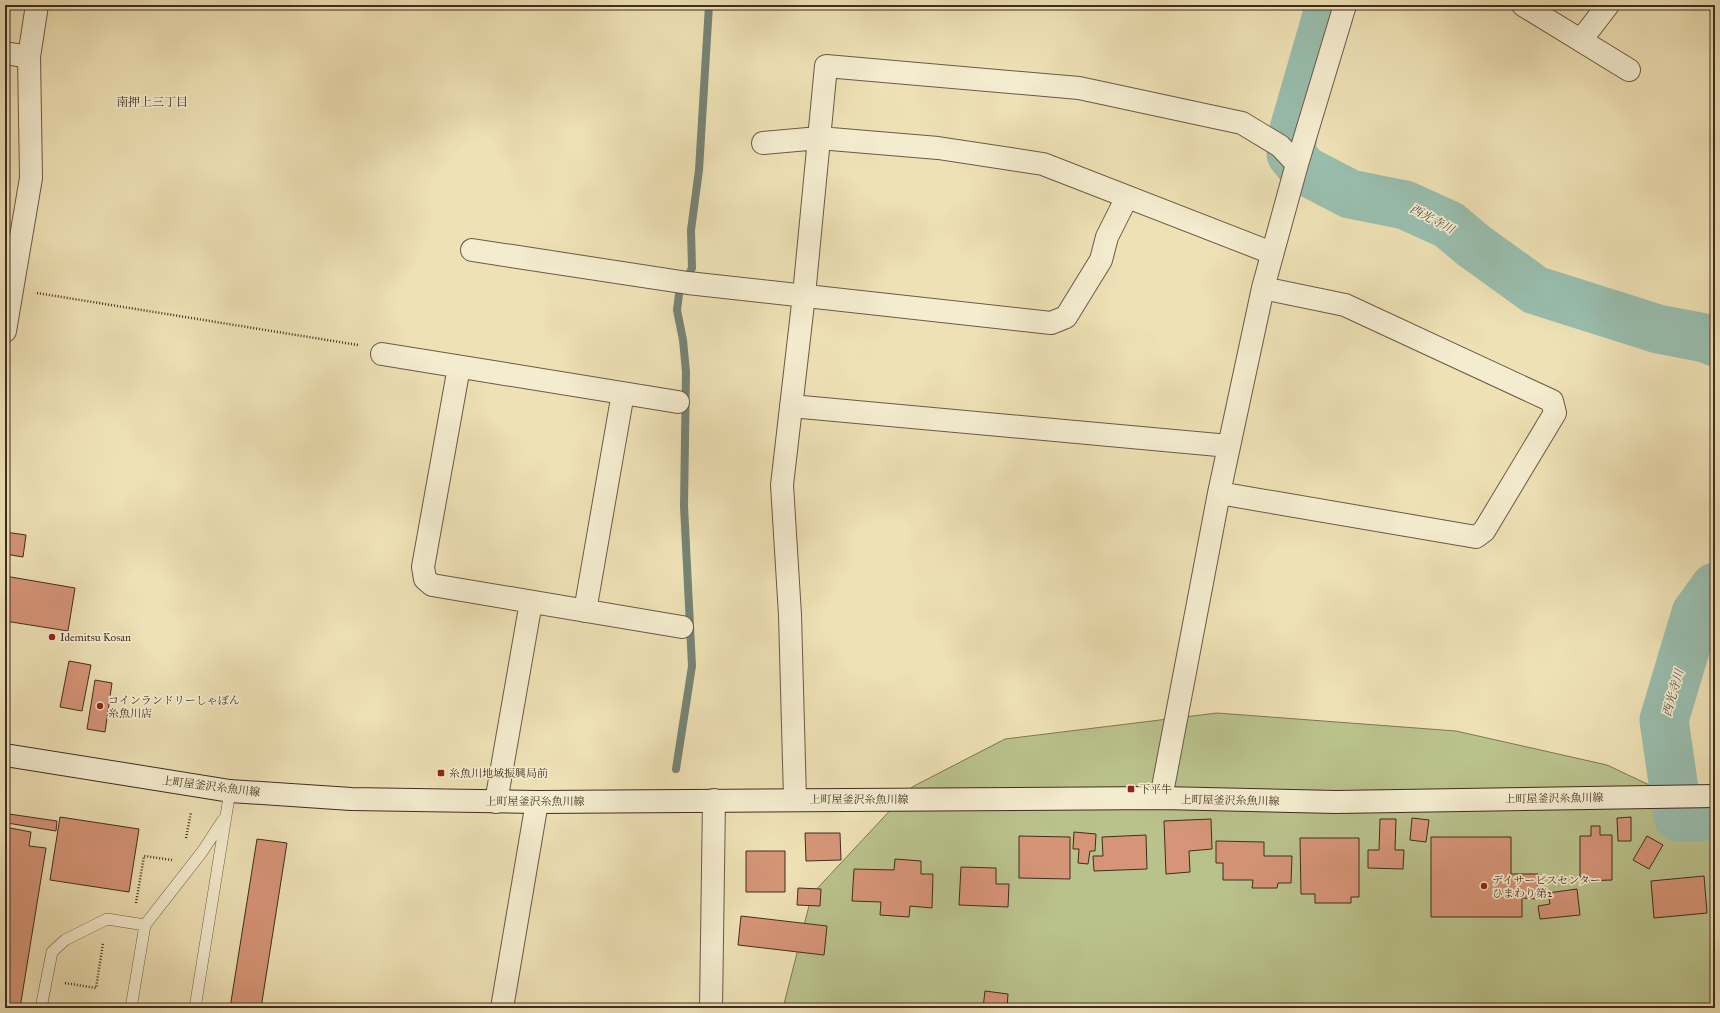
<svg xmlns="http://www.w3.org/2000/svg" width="1720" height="1013" viewBox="0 0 1720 1013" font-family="'IM FELL Great Primer','Noto Serif JP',serif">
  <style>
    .green { fill: #bac28c; stroke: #7e7756 }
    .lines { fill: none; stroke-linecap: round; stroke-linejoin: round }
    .stream { stroke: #768475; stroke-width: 8 }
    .river { stroke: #99beae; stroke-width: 49 }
    .building { fill: #d69578; stroke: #412c1f }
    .service-casing { stroke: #6c5944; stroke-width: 12 }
    .minor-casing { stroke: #6c5944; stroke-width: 24 }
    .secondary-casing { stroke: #412c1f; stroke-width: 24 }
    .path { stroke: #412c1f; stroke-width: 2.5; stroke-dasharray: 1 2; stroke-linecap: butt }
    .service { stroke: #f4eccf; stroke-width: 11 }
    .minor { stroke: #f4eccf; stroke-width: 22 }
    .secondary { stroke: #f4eccf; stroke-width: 22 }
    .poi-dot { fill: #8f2418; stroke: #f4eccf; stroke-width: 1.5 }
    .labels { text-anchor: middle; stroke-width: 3.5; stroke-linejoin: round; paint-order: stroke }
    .poi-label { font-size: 11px; fill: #412c1f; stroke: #f4eccf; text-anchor: start }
    .street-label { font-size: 11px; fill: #412c1f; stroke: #f4eccf }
    .neighbourhood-label { font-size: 12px; fill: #412c1f; stroke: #f4eccf }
    .water-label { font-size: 12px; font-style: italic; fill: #575043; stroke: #f4eccf }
  </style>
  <rect width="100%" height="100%" fill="#eee1b5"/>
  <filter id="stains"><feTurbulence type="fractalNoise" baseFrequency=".005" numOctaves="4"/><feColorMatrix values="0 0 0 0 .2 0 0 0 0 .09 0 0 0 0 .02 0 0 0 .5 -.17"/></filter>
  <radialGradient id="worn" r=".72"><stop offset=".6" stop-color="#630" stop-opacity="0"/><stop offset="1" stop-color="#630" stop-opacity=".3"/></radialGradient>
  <path class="green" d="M1217 713 1456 731 1607 765 1715 816V1008H783L812 894 912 787 1005 739Z"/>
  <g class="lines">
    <path class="stream" d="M676 769 692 666 684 506 686 372 683 340 677 310 679 294 692 268 691 230 699 170 709 5"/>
    <path class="river" d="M1330 5 1293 133 1291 154 1304 170 1350 194 1405 205 1449 225 1474 246 1535 290 1658 329 1705 338 1715 342
      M1715 587 1696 613 1664 720 1678 817 1715 816"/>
  </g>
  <path class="building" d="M5 532 26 535 23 557 5 554Z
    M5 576 75 588 68 631 5 621Z
    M69 661 91 665 82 711 60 707Z
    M95 680 112 683 105 732 87 729Z
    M9 814 57 821 56 831 7 823Z
    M60 817 139 829 129 892 50 880Z
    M1631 817V841H1618L1617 818Z
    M1412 818 1429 820 1426 842 1410 840Z
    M1211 819 1212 849 1189 851 1190 872 1166 874 1164 821Z
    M1380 819H1396L1395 850H1404L1403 869 1368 868V850H1379Z
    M1591 826H1600V835H1612V880L1580 881V836H1591Z
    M5 827 31 832 29 846 46 848 20 1008H5Z
    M1074 832 1096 834 1095 851H1090L1088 864 1078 863 1079 849H1073Z
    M805 833H840L841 860 806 861Z
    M1146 835 1147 869 1094 871 1093 856H1103L1102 837Z
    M1019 836 1070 837V879L1019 878Z
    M1647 836 1663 845 1649 869 1633 860Z
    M1431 837H1511V874H1538L1537 899 1522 898V917H1431Z
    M1300 838H1359V897H1351V903H1315V894H1301Z
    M257 839 287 843 261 1008H230Z
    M1216 841 1264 842V856H1292L1291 883H1278L1277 888H1252L1253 880H1223V863H1216Z
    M746 851H785V892H746Z
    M895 859 921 861V874H933L932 908 910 906 909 917 880 915 881 902 852 901 854 869 894 870Z
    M961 867 996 868V884H1009L1008 907 959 905Z
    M1704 876 1707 913 1654 918 1651 881Z
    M798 888 821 889 820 906 797 905Z
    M1577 889 1580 915 1540 919 1538 906 1550 904 1548 893Z
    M741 916 827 926 824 955 738 945Z
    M985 991 1008 994 1007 1008H983Z"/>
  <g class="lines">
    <defs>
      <path id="service" d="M41 1008 52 952 65 940 107 919 145 925
        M131 1008 145 925 202 852 223 820
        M195 1008 230 791"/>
      <path id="minor" d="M1523 5 1629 70
        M1581 40 1608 5
        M5 53 29 57
        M763 143 819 138 938 148 1043 164 1272 253
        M472 250 688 283 1051 323 1066 317 1101 260 1107 237 1127 197
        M5 331 31 178 29 57 37 5
        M382 354 678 402
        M459 367 423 567 425 579 432 585 682 627
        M791 406 1229 446
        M1219 493 1476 537 1484 531 1555 413 1552 401 1345 305 1263 288
        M585 611 623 393
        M1161 798 1219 493 1263 288 1297 164 1345 5
        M795 799 790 615 782 485 804 295 826 66 1079 88 1242 123 1280 146 1297 164
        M496 802 531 602
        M502 1008 537 802
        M711 1008 714 800"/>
      <path id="secondary" d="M5 755 230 791 351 799 537 802 1161 798 1336 802 1715 796"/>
    </defs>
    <use href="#service" class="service-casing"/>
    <use href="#minor" class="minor-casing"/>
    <use href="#secondary" class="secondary-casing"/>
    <path class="path" d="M37 293 358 345
      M186 838 191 812
      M136 903 144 856 172 860
      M65 983 96 988 103 943"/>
    <use href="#service" class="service"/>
    <use href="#minor" class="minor"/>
    <use href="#secondary" class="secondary"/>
  </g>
  <g class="poi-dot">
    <circle cx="52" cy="637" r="4"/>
    <circle cx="100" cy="706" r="4"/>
    <rect x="437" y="769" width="8" height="8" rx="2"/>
    <rect x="1127" y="785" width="8" height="8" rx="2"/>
    <circle cx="1484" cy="886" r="4"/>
  </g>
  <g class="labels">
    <g class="poi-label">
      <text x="60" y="641">Idemitsu Kosan</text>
      <text x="108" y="704">コインランドリーしゃぼん<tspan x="108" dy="13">糸魚川店</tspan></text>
      <text x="449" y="777">糸魚川地域振興局前</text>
      <text x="1139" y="793">下平牛</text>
      <text x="1492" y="884">デイサービスセンター<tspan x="1492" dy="13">ひまわり第2</tspan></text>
    </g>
    <g class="street-label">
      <text transform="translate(211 786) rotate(7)" y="4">上町屋釜沢糸魚川線</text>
      <text transform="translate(1554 798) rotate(-1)" y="4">上町屋釜沢糸魚川線</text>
      <text x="859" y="803">上町屋釜沢糸魚川線</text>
      <text transform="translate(1230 800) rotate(1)" y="4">上町屋釜沢糸魚川線</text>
      <text x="535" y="805">上町屋釜沢糸魚川線</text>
    </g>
    <g class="neighbourhood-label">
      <text x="152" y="106">南押上三丁目</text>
    </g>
    <g class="water-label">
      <text transform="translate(1432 219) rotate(28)" y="4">西光寺川</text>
      <text transform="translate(1673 693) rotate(-74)" y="4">西光寺川</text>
    </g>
  </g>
  <rect width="1720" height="1013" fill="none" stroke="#eee1b5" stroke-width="20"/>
  <rect x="6" y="6" width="1708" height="1001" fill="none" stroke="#412c1f" stroke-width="2"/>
  <rect x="10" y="10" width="1700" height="993" fill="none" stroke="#412c1f"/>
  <rect width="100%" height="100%" filter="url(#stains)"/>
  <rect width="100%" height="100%" fill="url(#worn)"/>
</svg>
